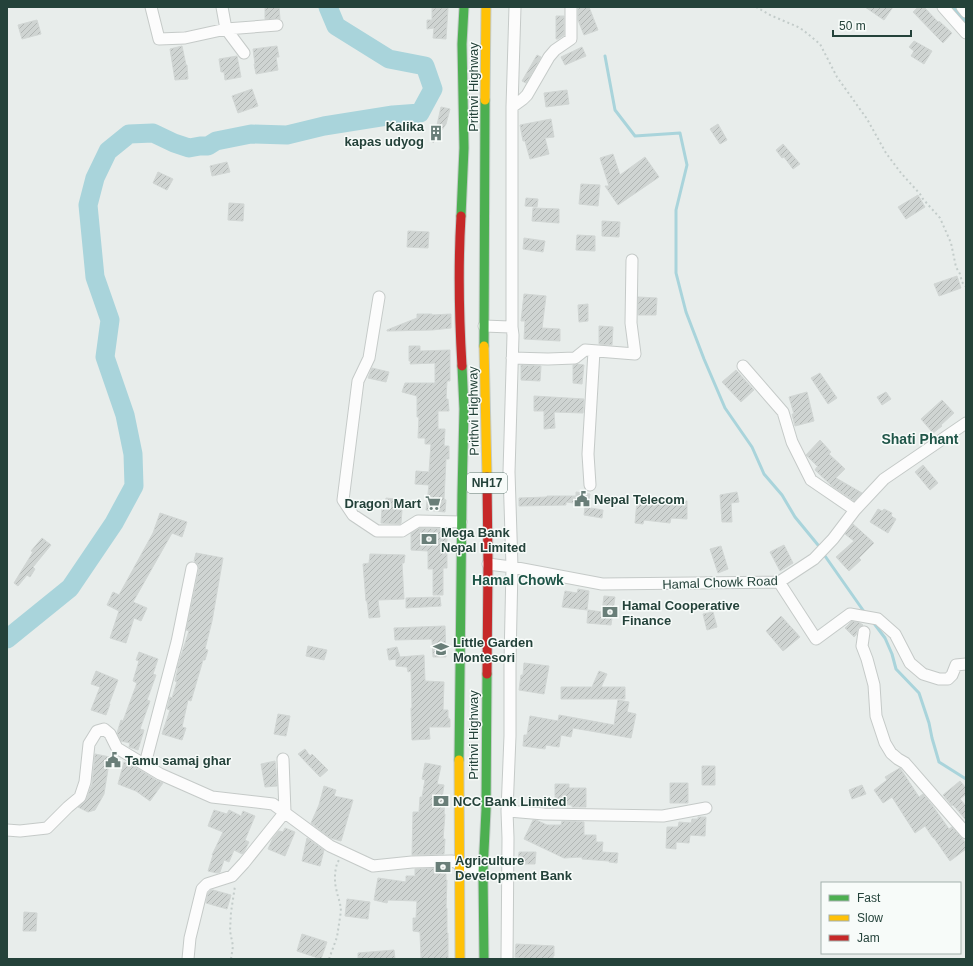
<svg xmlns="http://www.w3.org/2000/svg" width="973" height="966" viewBox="0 0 973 966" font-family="Helvetica,sans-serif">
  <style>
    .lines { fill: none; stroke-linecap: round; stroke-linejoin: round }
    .stream { stroke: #a9d4db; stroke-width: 3 }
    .canal { stroke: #a9d4db; stroke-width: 11 }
    .river { stroke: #a9d4db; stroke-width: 19 }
    .building { fill: url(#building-hatch); stroke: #d1d6d4 }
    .street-casing { stroke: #c5cac8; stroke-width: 13 }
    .fast-casing { stroke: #c3cbc8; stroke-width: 11 }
    .slow-casing { stroke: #c3cbc8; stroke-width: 11 }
    .jam-casing { stroke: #c3cbc8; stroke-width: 11 }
    .path { stroke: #c3ccca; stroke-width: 2; stroke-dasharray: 2 3; stroke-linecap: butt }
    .street { stroke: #fcfcfc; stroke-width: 11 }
    .fast { stroke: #4caf50; stroke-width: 9 }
    .slow { stroke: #ffc107; stroke-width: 9 }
    .jam { stroke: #c62828; stroke-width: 9 }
    .labels { text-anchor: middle; stroke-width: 3; stroke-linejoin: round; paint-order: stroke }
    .shield { fill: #f7fbf9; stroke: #637a73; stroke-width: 1 }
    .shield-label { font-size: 12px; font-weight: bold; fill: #24423a }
    .street-label { font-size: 13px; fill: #24423a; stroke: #f7fbf9 }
    .poi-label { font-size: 13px; font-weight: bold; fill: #24423a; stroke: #f7fbf9; text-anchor: start }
    .neighbourhood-label { font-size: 14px; font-weight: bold; fill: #1f5548; stroke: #f7fbf9 }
  </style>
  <defs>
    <pattern id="building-hatch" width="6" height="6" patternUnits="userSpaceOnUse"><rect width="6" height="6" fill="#cfd4d2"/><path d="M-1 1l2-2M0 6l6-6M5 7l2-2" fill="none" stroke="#b2b7b5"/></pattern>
  </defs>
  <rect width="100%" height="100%" fill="#e8edeb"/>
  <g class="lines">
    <path class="stream" d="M605 56 615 110 635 136 680 133 687 165 676 210V273L686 312 704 359 725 408 752 447 764 474 782 495 795 517 818 545
      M825 556 865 613
      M873 622 885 638 892 654 896 669 919 693 929 723 932 738 939 762 966 779"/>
    <path class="canal" d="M951 7 966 24"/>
    <path class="river" d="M7 639 70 588 114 523 134 486 133 454 125 415 105 357 110 320 95 277 88 205 95 178 108 151 129 134 153 133 174 143 189 148 200 146H208L216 141 251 134 287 135 324 126 393 115 420 113 433 89 425 66 389 59 336 26 328 7"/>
  </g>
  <path class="building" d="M265 7H279L280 19H265Z
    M578 7H589L598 30 584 35 578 20Z
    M865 7H893L884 20Z
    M918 7H924L938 22 939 21 952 33 943 43 913 12Z
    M432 8H448L446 39 433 38 434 28 427 29V20H432Z
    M556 16H564V35L558 39H556Z
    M37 20 41 34 22 39 18 25Z
    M914 41 932 51 924 64 911 56 914 51 909 47Z
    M182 46 186 65H187L188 79 175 80 170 49Z
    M277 46 279 57H276L278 70 256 74 254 64H255L253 49Z
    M582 47 586 56 565 65 561 57Z
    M537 55 541 57 526 83 522 81Z
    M237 56 241 77 225 80 224 72H221L219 59Z
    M252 89 258 106 238 113 232 96Z
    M567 90 569 104 546 107 544 93Z
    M441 107 450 109 446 124 433 143Z
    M551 119 554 137 545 138 549 154 530 159 525 141H523L520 125Z
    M718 124 727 140 720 144 710 129Z
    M783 144 800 164 793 169 784 157 782 158 776 150Z
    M613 154 620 175 645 157 659 177 618 205 605 186H609L600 158Z
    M227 162 230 172 212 176 210 166Z
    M158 172 173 179 167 190 153 183Z
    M581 184 600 185 598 206 579 204Z
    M918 195 925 207 906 219 898 207Z
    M526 198 538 199 537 207 525 206Z
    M229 203 244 204 243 221 228 220Z
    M533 208 559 209V223L532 221Z
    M602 221 620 222 619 237 602 236Z
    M408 231 429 232 428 248 407 247Z
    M577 235 595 236V251L576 250Z
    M524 238 545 241 543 252 523 249Z
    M957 276 961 288 939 296 934 284Z
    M524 294 546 296 542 328 560 329V341L524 339 525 321H521Z
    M638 297 657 298 656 315H638Z
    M588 304V321L579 322 578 305Z
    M417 314H432V315L451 314V328L432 330 387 331V330L417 318Z
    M599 326 613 327 612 345 599 344Z
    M409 346H420V351L450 350V381H447L446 399H448L449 411H438V429H445L444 446H449V459H446L444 499 446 500 445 512 426 510 429 485 415 484 416 471 429 472 431 444H425V438H418L419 417H417V396L402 392 405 383H435V363L410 364 411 361H409Z
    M577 364 584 365 582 384 573 383V365Z
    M521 365 541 366 540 381 521 380Z
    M372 368 389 372 386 382 368 378Z
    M736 370 754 390 741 402 722 382Z
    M820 373 837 398 828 404 811 378Z
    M807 392 814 421 795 426 792 414H794L789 397Z
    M886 392 891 399 882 405 877 397Z
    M534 396 584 399 583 413 554 412 555 428 544 429V411H534Z
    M942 400 954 413 941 425 942 426 933 433 921 419Z
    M820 440 831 452 829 454 845 469 836 478 862 493 854 501 832 486 815 470 817 467 820 469 806 455Z
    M923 465 938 483 930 490 915 472Z
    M576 492 590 494 588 505 566 502V505L519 506V498L547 497V496H576Z
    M737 492 739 502 731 503 732 522H722L720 495Z
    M386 498 402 500 400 510H402L401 523 400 524 381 523 382 509H385Z
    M637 501 673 505V501H687V519L671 518 670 523 644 520 643 524 635 523Z
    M585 507 603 510 602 518 584 515Z
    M878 509 882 511 884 509 892 513 891 516 896 519 888 533 870 522Z
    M160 513 187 522 182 537 172 533 133 602 147 608 141 621 134 618 126 643 110 638 119 611 107 605 113 592 119 595 153 533Z
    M853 524 874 543 859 558 861 560 849 571 836 557 854 541 845 534Z
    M420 528 447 529V568H443V595H433V569H428V551L411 550V533Z
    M42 538 51 545 33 567 35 569 30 577 27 575 18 586 14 583 33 552 31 551Z
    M784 545 793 563 780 571 770 552Z
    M721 546 728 569 718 573 710 549Z
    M196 553 223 558 212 621 205 649 208 650 205 660H203L191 701 188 700 182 727 186 728 182 740 162 734 170 710 167 709 170 697 172 698 177 682 175 681 178 668H177L189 631 186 630 199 569 198 565 194 561Z
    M370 554 405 555 404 563H402L404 599 378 600 380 617 369 618 367 601H366L363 564 369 563Z
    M578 589 589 591 587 610 562 607 565 591 577 593Z
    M604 596 615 597 611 625 587 623 588 610 602 612Z
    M440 597 441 606 406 608V598Z
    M713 612 717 627 707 630 703 614Z
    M781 616 800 637 783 651 766 631Z
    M852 621 860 623 863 625 858 628 856 635 854 637 845 628Z
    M445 626 446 657H433L432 639 395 640 394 628Z
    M308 646 327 650 324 660 306 656Z
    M397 647 400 657 424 655 425 681 444 682 443 710H448V718L450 719V727H429L430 739 412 740 411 708H412L411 671 408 672 407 667 396 666V659L389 660 387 649Z
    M139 652 158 659 153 674 156 675 147 700 150 701 140 729 144 730 138 750 129 747 130 743 121 741 117 733 121 720 123 721 137 683 133 681 139 661 136 660Z
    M524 663 549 666 544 694 519 690 521 675H523Z
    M96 671 118 680 109 704H110L106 715 91 710 100 687 91 684Z
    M599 671 607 674 601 687H625V699H561V687H592Z
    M618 700 629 702 627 712 636 714 631 738 573 728 571 737 561 735 559 747 546 745 545 749 523 746 524 735H527L530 716 558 721 559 715 614 725Z
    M278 714 290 716 286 736 274 734Z
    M305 749 310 756 312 754 328 770 320 777 298 754Z
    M95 754 110 757 104 794 95 810 88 812 78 807 86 800 92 784Z
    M275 761 276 770 277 786 265 787 261 764Z
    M124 762 132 765 156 780 163 783 150 801 136 791 118 784Z
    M425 763 441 766 437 784 444 785 442 798 445 799 444 814H445L443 839H445L444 854 412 855 413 812H419L420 797H422L425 780 422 779Z
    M702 766H715V785H702Z
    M900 768 919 797 923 794 932 805 949 829 952 827 966 843V849L950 861 934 838H933L925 826 915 833 892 797 883 803 874 790 887 780 885 777Z
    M960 781 966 788V794L960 799 966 806V820L953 805 952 806 943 795Z
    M670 783H688V803H670Z
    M555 784H569V788H586V807H572V805L555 804Z
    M862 785 866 794 852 799 849 790Z
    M324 786 336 790 334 796 353 800 341 841 330 838 311 823 319 805Z
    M214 810 227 814 229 810 241 816 243 811 255 816 245 840 249 842 244 852 242 854 234 850 229 862 224 860 220 872 217 873 208 871 213 855H212L223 832 208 826Z
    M698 817H706L705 836 690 835 689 843 676 842V849L666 848 667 827H678L679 822 691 823 692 819H698Z
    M533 820H536L547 825H561L562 821 584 822V835H596V842H603L602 852 618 853 617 863 609 862V861L582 859V857L564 858 524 839Z
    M285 828 295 832 285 856 268 849 273 838 279 831 283 832Z
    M307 838 324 850 320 866 302 861Z
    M519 852H536L535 864H518Z
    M446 868V880H447L446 908H447V933H448V959H421L420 932 413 931V918H416L417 901 388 900 387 903 374 900 378 878 406 882V876H415V869Z
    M211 890H213L231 895 227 909 206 903 208 893Z
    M347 899 370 902 368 919 345 916Z
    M24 912 37 913 36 931H23Z
    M302 934 327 942 321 959 297 951Z
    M516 944 554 946V956H553V959H532L515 957Z
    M394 950 395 959H358V953Z"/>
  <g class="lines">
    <defs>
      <path id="street" d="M151 7 159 39 185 38 226 29 244 53
        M222 7 226 29 277 25
        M943 7 966 33
        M962 7 966 12
        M512 107 523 99 527 95 549 57 555 50 571 39V7
        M379 297 369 358 358 381 343 500 353 515 377 531H402L418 521 461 522
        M484 326 512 327
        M512 358 548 359 575 358 585 350 635 354 631 323 632 260
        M743 366 783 412 792 442 811 480 855 510
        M590 485 588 454 594 351
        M488 564 512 567 602 584 779 582 814 559 833 539 855 510 884 479 966 423
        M779 582 816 639 850 614 878 619 895 634 910 663 923 674 939 679H948L952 675 956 665 966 664
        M864 632 862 646 867 659 874 685 876 716 885 743 891 753 898 759 905 763 966 833
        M145 764 177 642 192 568
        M507 811 544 814 663 816 706 808
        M7 830 20 831 47 828 68 807 80 797 85 782 89 744 97 731 104 729 110 734 117 748 160 774 212 797 273 804 330 846 373 866 412 862 452 861 483 872
        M188 959 190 938 202 889 207 884 232 876 244 863 285 812 283 759
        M507 959 508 838 507 811 510 736V661L512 567 509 472 513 335 512 327V107L515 7"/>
      <path id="fast" d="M461 216 464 148 462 44 464 7
        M484 346 485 100
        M459 760 462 494 464 409 462 366
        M484 959 483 872 486 810 487 674"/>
      <path id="slow" d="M485 100 486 7
        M484 346 487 477
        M459 760 460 959"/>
      <path id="jam" d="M461 216C458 266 459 316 462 366
        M487 477 488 564 487 674"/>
    </defs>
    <use href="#street" class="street-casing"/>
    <use href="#fast" class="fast-casing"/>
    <use href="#slow" class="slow-casing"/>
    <use href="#jam" class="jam-casing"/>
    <path class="path" d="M756 7 770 15 798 27 803 30 820 44 837 77 867 119 886 153 901 173 920 194 923 199 940 218 951 243 956 267 960 274 962 282 966 287
      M231 959 233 946 230 931 231 912 235 886
      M329 959 337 937 341 911 340 903 337 893 335 883V873L337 863 339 860"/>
    <use href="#street" class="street"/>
    <use href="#fast" class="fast"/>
    <use href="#slow" class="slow"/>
    <use href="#jam" class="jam"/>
  </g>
  <defs>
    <symbol id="building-bare" viewBox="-9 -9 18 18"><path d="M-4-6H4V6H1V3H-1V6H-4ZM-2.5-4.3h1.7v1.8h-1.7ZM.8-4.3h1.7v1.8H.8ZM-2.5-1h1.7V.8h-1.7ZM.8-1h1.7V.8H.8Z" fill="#697e78" stroke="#f7fbf9" stroke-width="2.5" paint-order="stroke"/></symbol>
    <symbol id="civic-bare" viewBox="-9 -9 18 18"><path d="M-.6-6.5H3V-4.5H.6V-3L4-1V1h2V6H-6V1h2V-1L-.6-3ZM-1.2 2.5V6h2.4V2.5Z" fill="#697e78" stroke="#f7fbf9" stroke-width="2.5" paint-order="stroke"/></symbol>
    <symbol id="supermarket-bare" viewBox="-9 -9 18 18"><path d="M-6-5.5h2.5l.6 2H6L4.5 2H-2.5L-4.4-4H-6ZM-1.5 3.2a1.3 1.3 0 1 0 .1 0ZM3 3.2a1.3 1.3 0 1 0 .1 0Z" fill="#697e78" stroke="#f7fbf9" stroke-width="2.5" paint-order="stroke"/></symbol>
    <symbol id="bank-bare" viewBox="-9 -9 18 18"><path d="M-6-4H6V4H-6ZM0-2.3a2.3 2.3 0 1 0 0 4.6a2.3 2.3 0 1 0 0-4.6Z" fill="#697e78" stroke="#f7fbf9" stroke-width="2.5" paint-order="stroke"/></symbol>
    <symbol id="school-bare" viewBox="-9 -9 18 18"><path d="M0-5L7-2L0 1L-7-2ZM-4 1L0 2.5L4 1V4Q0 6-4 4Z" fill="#697e78" stroke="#f7fbf9" stroke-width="2.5" paint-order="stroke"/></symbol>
  </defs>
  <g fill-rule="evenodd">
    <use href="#building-bare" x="425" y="122" width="22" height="22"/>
    <use href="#civic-bare" x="571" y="488" width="22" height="22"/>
    <use href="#supermarket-bare" x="422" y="492" width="22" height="22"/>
    <use href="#bank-bare" x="418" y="528" width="22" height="22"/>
    <use href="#bank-bare" x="599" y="601" width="22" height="22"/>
    <use href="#school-bare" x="430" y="638" width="22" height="22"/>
    <use href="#civic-bare" x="102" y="749" width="22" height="22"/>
    <use href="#bank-bare" x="430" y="790" width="22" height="22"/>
    <use href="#bank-bare" x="432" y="856" width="22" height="22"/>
  </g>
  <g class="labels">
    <rect class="shield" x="467" y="473" width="40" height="20" rx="3"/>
    <g class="shield-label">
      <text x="487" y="487">NH17</text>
    </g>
    <g class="street-label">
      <text transform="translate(473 87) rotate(-90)" y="5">Prithvi Highway</text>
      <text transform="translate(473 411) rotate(-91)" y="5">Prithvi Highway</text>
      <text transform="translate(720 582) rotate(-2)" y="5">Hamal Chowk Road</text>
      <text transform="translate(473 735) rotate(-90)" y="5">Prithvi Highway</text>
    </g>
    <g class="poi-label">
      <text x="424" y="131" text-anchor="end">Kalika<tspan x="424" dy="15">kapas udyog</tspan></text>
      <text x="594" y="504">Nepal Telecom</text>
      <text x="421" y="508" text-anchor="end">Dragon Mart</text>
      <text x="441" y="537">Mega Bank<tspan x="441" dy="15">Nepal Limited</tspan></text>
      <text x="622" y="610">Hamal Cooperative<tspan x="622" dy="15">Finance</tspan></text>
      <text x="453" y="647">Little Garden<tspan x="453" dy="15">Montesori</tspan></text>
      <text x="125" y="765">Tamu samaj ghar</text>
      <text x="453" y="806">NCC Bank Limited</text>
      <text x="455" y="865">Agriculture<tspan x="455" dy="15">Development Bank</tspan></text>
    </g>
    <g class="neighbourhood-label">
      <text x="920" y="444">Shati Phant</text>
      <text x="518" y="585">Hamal Chowk</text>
    </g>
  </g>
  <rect width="973" height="966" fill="none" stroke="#24423a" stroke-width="16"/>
  <rect x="821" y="882" width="140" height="72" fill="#f7fbf9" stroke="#a3b1ad"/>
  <rect x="829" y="895" width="20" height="6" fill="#4caf50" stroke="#a3b1ad"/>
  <text x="857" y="902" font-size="12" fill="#24423a">Fast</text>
  <rect x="829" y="915" width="20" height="6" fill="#ffc107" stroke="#a3b1ad"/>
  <text x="857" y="922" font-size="12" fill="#24423a">Slow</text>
  <rect x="829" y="935" width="20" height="6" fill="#c62828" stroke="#a3b1ad"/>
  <text x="857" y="942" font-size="12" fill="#24423a">Jam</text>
  <path d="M833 30v6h78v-6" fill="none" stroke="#24423a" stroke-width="2"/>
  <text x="839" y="30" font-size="12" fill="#24423a" stroke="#f7fbf9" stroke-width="3" paint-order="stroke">50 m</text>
</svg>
